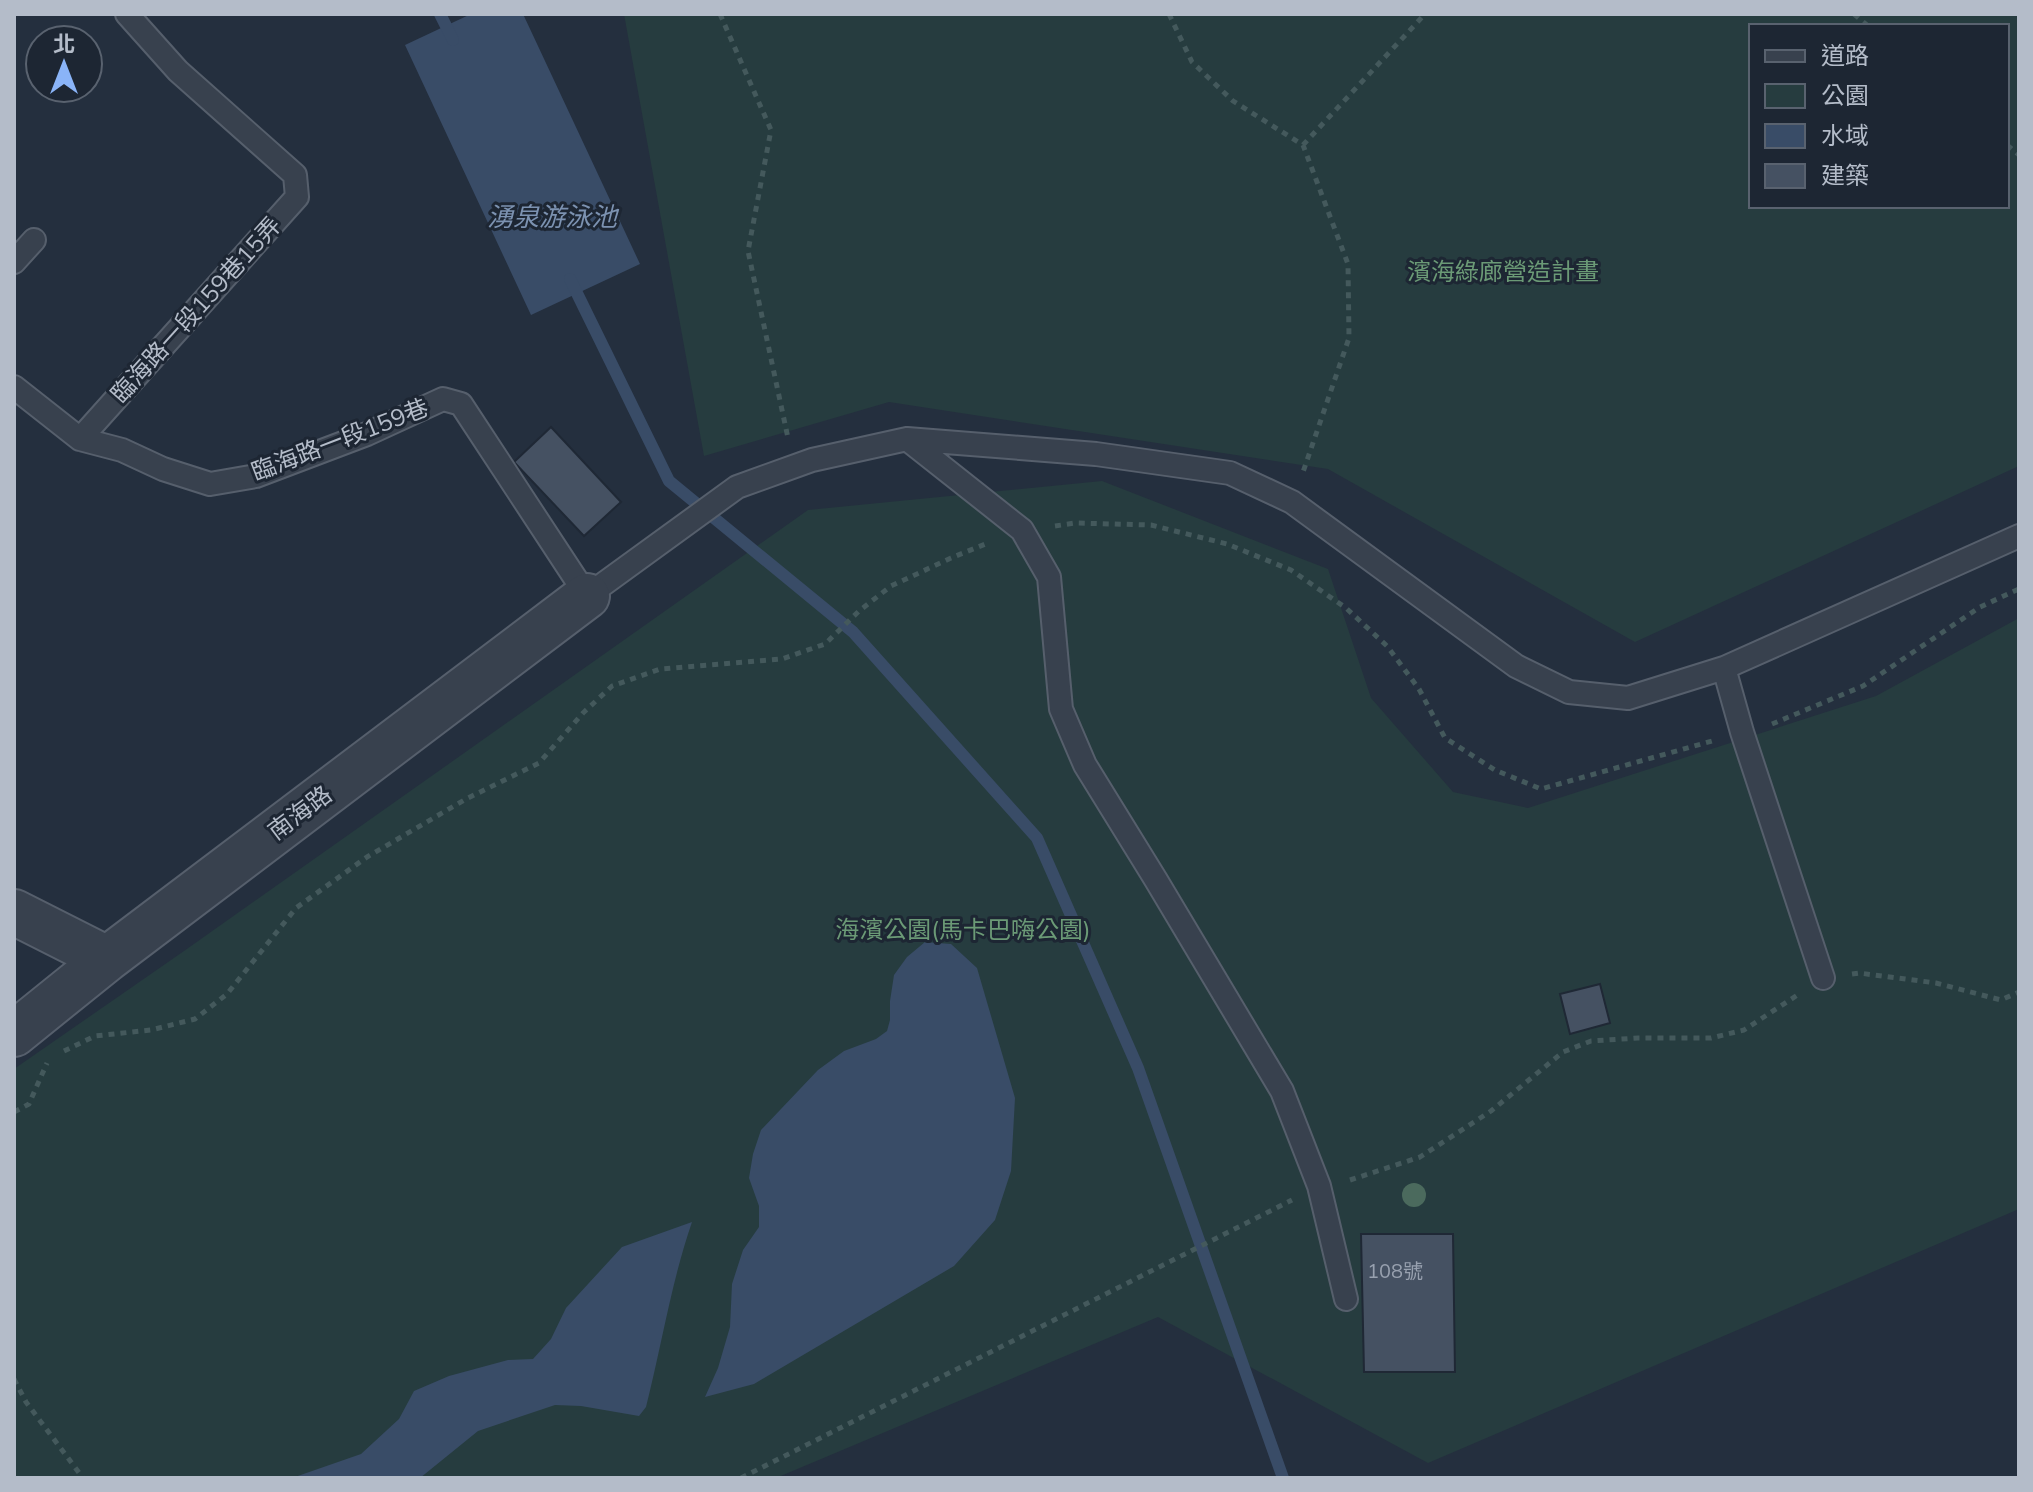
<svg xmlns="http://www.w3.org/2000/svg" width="2033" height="1492" viewBox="0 0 2033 1492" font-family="Mulish,'Noto Sans TC',sans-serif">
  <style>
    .green { fill: #263c3f; fill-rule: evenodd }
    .water { fill: #394c67 }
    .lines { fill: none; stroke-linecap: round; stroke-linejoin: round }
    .stream { stroke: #394c67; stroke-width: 12 }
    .building { fill: #455162; stroke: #1f2835; stroke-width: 2 }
    .service-casing { stroke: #565f6c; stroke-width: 26 }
    .minor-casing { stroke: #565f6c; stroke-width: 48 }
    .path { stroke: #44595c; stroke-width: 5; stroke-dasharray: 6 6; stroke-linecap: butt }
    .service { stroke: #38414e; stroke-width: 22 }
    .minor { stroke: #38414e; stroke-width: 44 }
    .tree { fill: #4b6a5d }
    .labels { text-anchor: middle; stroke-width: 6; stroke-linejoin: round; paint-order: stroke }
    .number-label { font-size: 20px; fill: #98a1af }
    .park-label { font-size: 24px; fill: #6b9a76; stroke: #1d2633 }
    .street-label { font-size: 24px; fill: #b4bcc9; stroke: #1d2633 }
    .water-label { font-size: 26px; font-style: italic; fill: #7c92b1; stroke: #1d2633 }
  </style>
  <rect width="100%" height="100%" fill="#242f3e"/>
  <path class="green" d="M624 14H2019V466L1635 642 1328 469 889 402 704 456ZM1751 26H2007V206H1751Z
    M1102 481 1328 569 1371 698 1453 792 1528 808 1876 696 2019 618V1209L1428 1463 1158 1317 776 1478H14V1069L184 951 808 510Z"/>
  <path class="water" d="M471 14H523L640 264 531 315 405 45Z
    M925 942 951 944 977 968 1015 1098 1011 1171 995 1220 954 1266 754 1384 705 1397 718 1368 730 1327 732 1284 743 1250 759 1227V1206L749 1178 753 1154 761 1130 818 1070 844 1051 876 1039 887 1031 890 1020V1001L894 975 907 957Z
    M692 1222C671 1283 662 1344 646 1407L639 1416 581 1406 555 1405 478 1431 420 1478H292L361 1454 399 1419 414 1391 449 1376 508 1360 533 1359 551 1339 566 1308 622 1247Z"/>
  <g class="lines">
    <path class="stream" d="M440 14 453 40
      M570 279 669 481 853 632 1037 838 1138 1068 1283 1478"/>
  </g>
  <path class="building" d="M551 427 621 502 584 536 514 462Z
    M1600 984 1610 1023 1570 1034 1560 994Z
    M1361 1234H1453L1455 1372H1364Z"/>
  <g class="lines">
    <defs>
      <path id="service" d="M14 262 34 240
        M14 387 80 439 122 450 163 469 210 484 256 476 367 434 443 399 461 404 587 596 737 487 812 460 907 439 1096 454 1230 473 1292 502 1516 666 1569 692 1628 698 1724 668 2019 536
        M80 439 297 197 295 175 178 71 127 14
        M907 439 1022 530 1049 577 1061 709 1085 765 1156 880 1282 1091 1319 1186 1346 1299
        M1724 668 1742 732 1823 978"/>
      <path id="minor" d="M14 912 107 959
        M14 1034 107 959 587 596"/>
    </defs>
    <use href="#service" class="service-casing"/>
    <use href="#minor" class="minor-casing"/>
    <path class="path" d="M720 14 771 130 748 251 788 438
      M1169 14 1192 62 1233 101 1303 145 1348 264 1349 338 1302 475
      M1854 14 1868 26
      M1303 145 1425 14
      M2007 145 2019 155
      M1055 526 1075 523 1151 525 1227 544 1291 570 1346 608 1387 646 1419 689 1445 738 1495 770 1541 789 1712 741
      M1772 724 1863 686 1980 607 2019 589
      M1852 974 1859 973 1936 983 2001 1000 2019 992
      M64 1051 95 1036 151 1030 195 1019 227 994 296 908 367 857 466 799 539 763 583 713 612 686 660 669 782 659 825 644 859 611 891 586 951 558 988 543
      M14 1112 29 1104 47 1063
      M1350 1180 1420 1157 1491 1111 1563 1052 1591 1041 1638 1038H1711L1744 1030 1799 994
      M14 1379 26 1402 83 1478
      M741 1478 1292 1200"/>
    <use href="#service" class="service"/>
    <use href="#minor" class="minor"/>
  </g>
  <circle class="tree" cx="1414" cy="1195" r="12"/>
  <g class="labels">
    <g class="number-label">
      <text x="1395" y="1278">108號</text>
    </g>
    <g class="park-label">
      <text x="1503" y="280">濱海綠廊營造計畫</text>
      <text x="963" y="938">海濱公園(馬卡巴嗨公園)</text>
    </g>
    <g class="street-label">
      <text transform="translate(196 310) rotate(-48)" y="8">臨海路一段159巷15弄</text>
      <text transform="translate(340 440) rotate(-21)" y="8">臨海路一段159巷</text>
      <text transform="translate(300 813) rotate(-37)" y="8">南海路</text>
    </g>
    <g class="water-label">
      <text x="552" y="226">湧泉游泳池</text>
    </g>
  </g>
  <rect width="2033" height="1492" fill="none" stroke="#b4bcc9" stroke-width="32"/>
  <rect x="1749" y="24" width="260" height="184" fill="#1d2633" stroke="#59626f" stroke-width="2"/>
  <rect x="1765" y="50" width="40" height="12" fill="#38414e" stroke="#59626f" stroke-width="2"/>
  <text x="1821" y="64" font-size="24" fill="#b4bcc9">道路</text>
  <rect x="1765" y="84" width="40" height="24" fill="#263c3f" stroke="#59626f" stroke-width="2"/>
  <text x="1821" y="104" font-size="24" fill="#b4bcc9">公園</text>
  <rect x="1765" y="124" width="40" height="24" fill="#394c67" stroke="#59626f" stroke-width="2"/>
  <text x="1821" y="144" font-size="24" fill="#b4bcc9">水域</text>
  <rect x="1765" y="164" width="40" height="24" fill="#455162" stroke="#59626f" stroke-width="2"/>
  <text x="1821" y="184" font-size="24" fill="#b4bcc9">建築</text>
  <g transform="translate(64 64)"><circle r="38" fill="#1d2633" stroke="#59626f" stroke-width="2"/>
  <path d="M0-6L14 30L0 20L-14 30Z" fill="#8ab4f8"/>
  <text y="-12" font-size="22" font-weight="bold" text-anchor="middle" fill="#b4bcc9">北</text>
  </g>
</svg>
